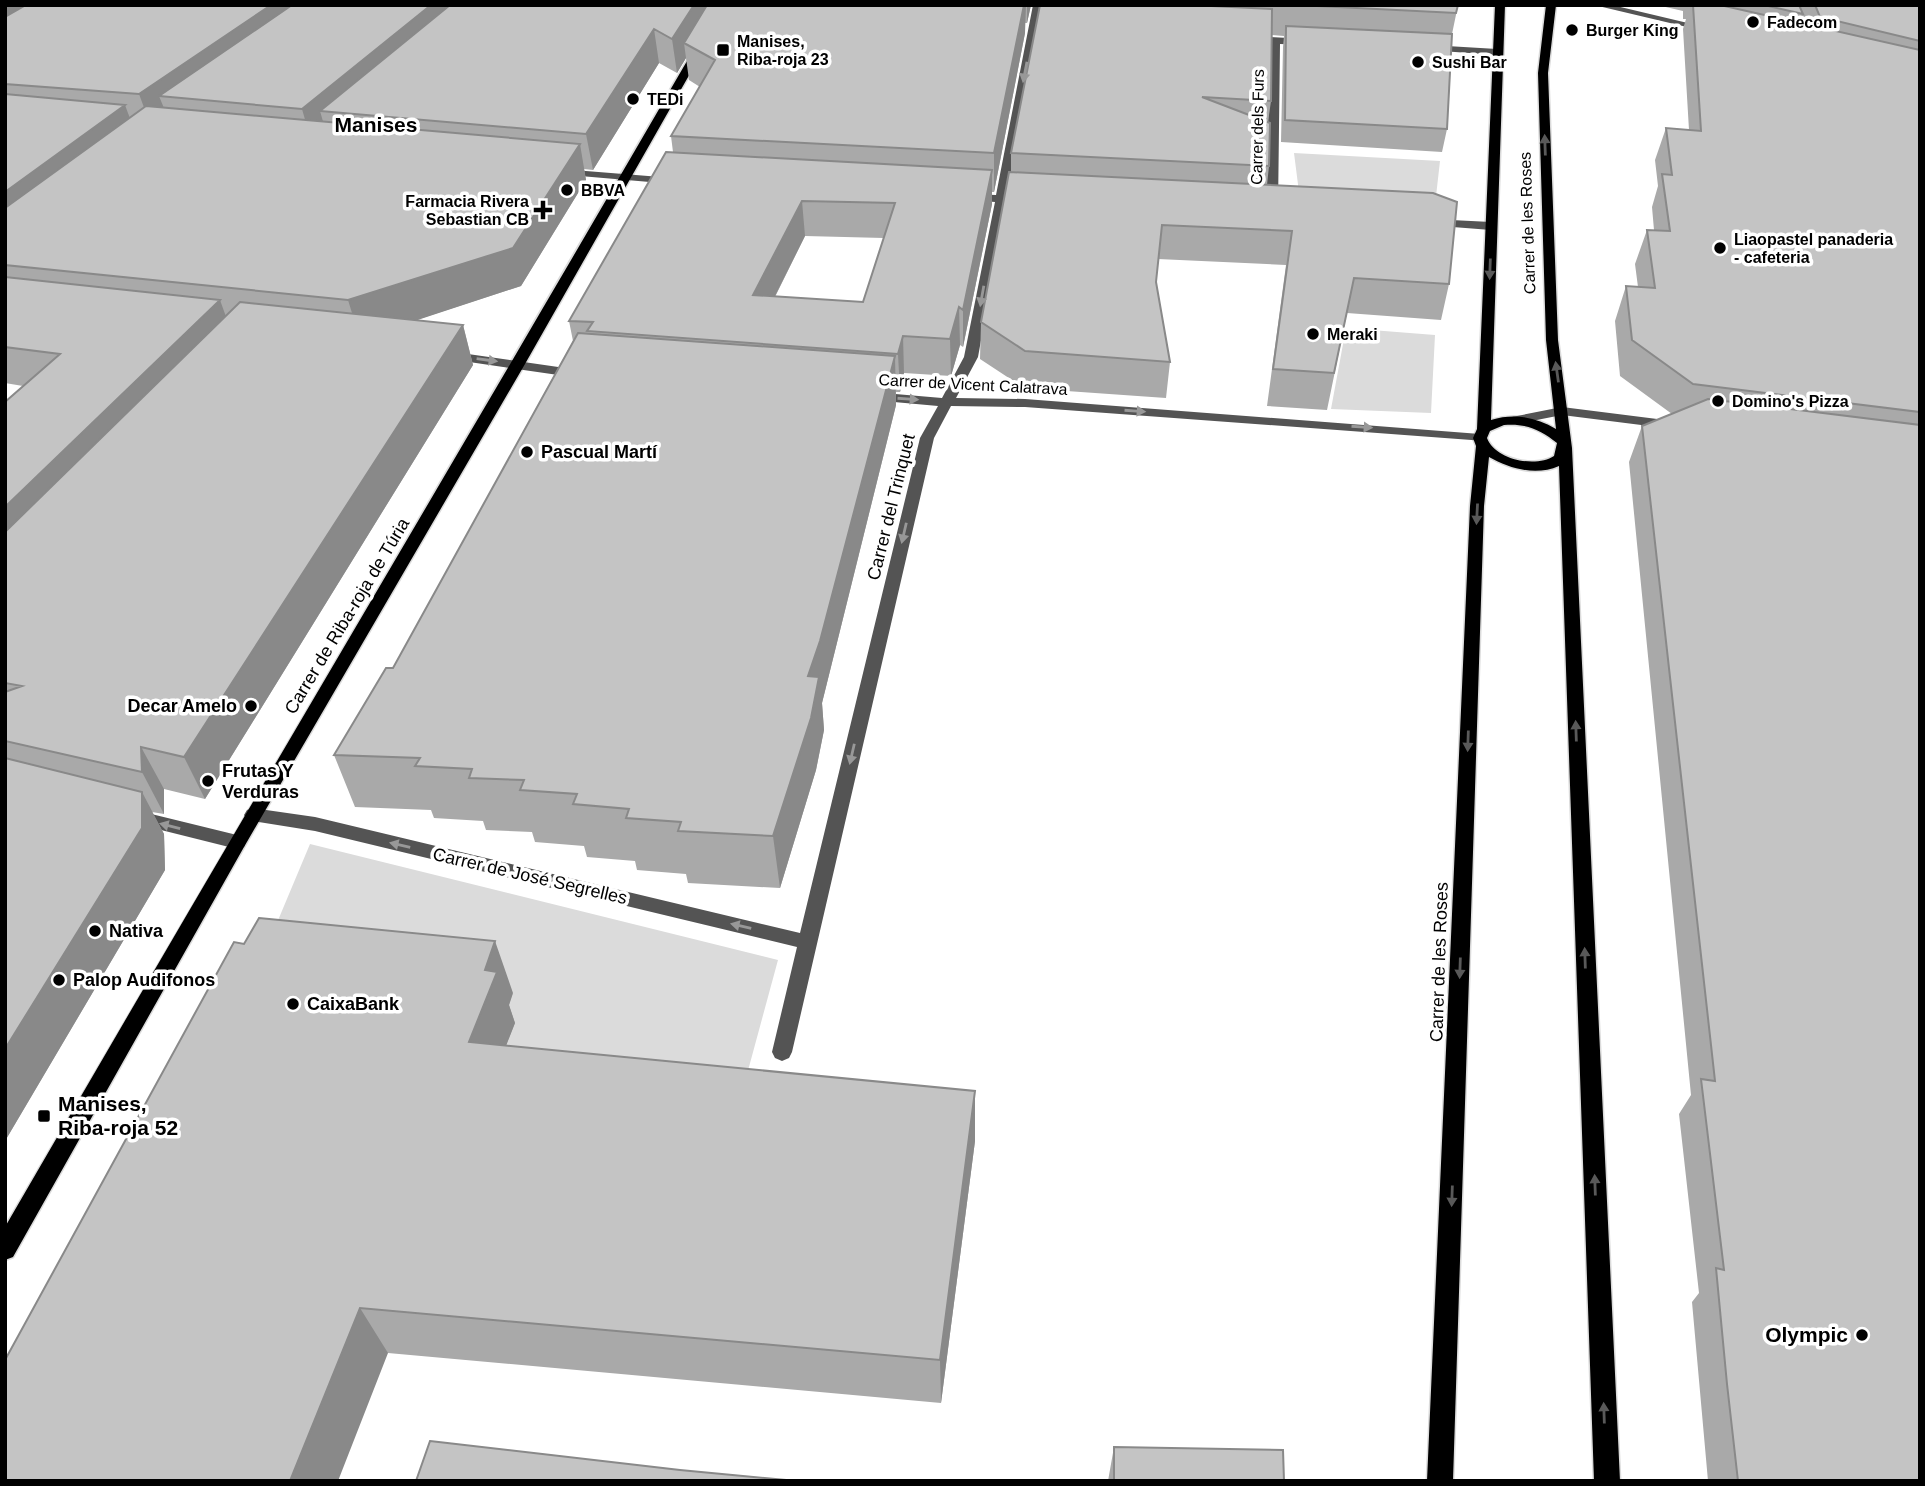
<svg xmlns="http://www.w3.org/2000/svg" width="1925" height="1486" viewBox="0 0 1925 1486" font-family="Helvetica,sans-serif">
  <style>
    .green { fill: #dbdbdb }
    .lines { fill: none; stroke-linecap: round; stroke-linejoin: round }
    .major-casing { stroke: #dbdbdb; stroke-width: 3 }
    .minor { fill: #545454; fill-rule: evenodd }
    .major { fill: #000; fill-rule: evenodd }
    .wall { fill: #a9a9a9; fill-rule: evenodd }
    .shaded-wall { fill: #898989 }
    .building { fill: #c4c4c4; stroke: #898989; stroke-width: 2; fill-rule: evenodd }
    .oneway { fill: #989898 }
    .oneway2 { fill: #595959 }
    .poi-dot { fill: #000; stroke: #fff; stroke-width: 2.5 }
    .labels { text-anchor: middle; stroke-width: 7; stroke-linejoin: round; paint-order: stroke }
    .far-poi-label { font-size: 16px; font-weight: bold; fill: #000; stroke: #fff; text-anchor: start }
    .far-street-label { font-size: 16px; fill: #000; stroke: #fff }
    .poi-label { font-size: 18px; font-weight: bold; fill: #000; stroke: #fff; text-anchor: start }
    .street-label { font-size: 18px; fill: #000; stroke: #fff }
    .far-district-label { font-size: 21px; font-weight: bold; fill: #000; stroke: #fff }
    .near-poi-label { font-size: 21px; font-weight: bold; fill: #000; stroke: #fff; text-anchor: start }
  </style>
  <rect width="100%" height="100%" fill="#fff"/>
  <path class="green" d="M1294 153 1440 161 1434 214 1301 208Z
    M1346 328 1435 335 1431 413 1331 409Z
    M310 844 778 960 743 1089 485 1070 513 993 271 937Z"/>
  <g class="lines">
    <defs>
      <path id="major" d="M1495 5H1505L1491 420C1514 413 1536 417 1556 429L1546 340 1538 73 1546 5H1556L1548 73 1558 340 1572 448 1620 1481H1594L1559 466C1536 476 1510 469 1489 457L1484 506 1453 1481H1427L1470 506 1476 446 1473 438 1477 429ZM1504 425C1526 423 1541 430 1557 443L1554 456C1536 468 1495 460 1487 438L1490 431Z
        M699 46 704 49 525 364 244 847 13 1257 5 1260V1227C233 833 466 442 694 49Z"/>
    </defs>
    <use href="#major" class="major-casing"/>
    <path class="minor" d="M1033 5H1043L1007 196 1026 197 1032 200 1026 203 1006 202 978 357 956 398 1025 399 1480 434 1487 438 1485 441 1025 407 951 406 934 438 792 1052 789 1058 782 1061 775 1058 772 1052 797 947 315 831 247 820 244 815 247 810 253 808 315 817 800 933 920 438 938 406 872 400 865 396 872 392 942 398 964 357 995 202 970 200 964 197 970 194 996 195Z
      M1594 5H1612L1713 29 1708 32Z
      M1248 36 1307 39 1312 42 1307 45 1280 44 1278 209 1272 212 1266 209 1270 43 1245 41V37Z
      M1430 45 1497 49 1502 52 1497 55 1427 50 1425 48Z
      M561 169 673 178 679 181 673 184 557 174 555 172Z
      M1431 219 1491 222 1497 226 1491 230 1427 225 1425 223Z
      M447 351 579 370 586 374 579 378 442 358V352Z
      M1562 407 1673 421 1680 425 1673 429 1562 415 1517 424 1510 420 1512 417Z
      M135 810 237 835 244 837 246 842 244 847 237 849 129 822 126 817 129 812Z"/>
    <use href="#major" class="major"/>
  </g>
  <path class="wall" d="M5 5H1031L1027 23H1025V33L994 192H992V204L963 347 960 345 951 376 904 373 900 392H896V405L822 703 824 730 816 770 780 888 688 883 686 874 637 870 635 861 587 857 584 846 535 842 532 832 486 830 483 821 434 818 431 810 355 807 334 755 393 668 573 341 569 321 673 152 671 136 700 87 689 80 686 58 677 73 659 63 593 170 584 169 586 180 521 286 416 320 463 325 473 365 205 799 164 789V814L152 812 164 834 165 870 5 1141V402L23 386 5 383ZM805 236 884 238 863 302 775 297Z
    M1040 5H1458L1452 34 1447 129 1442 152 1281 142 1283 47 1284 36 1272 35 1271 101 1268 122 1269 166 1267 185 1449 284 1441 320 1347 313 1327 410 1267 406 1286 265 1158 259 1156 283 1170 362 1166 398 1024 388 980 359 981 322 1011 172V153Z
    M1657 5H1920V1481H1708L1692 1302 1699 1293 1679 1114 1691 1095 1629 462 1642 426 1672 414 1620 376 1615 321 1626 286 1638 287 1635 264 1647 230H1654L1652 207 1658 186 1655 160 1666 128 1689 130 1683 29 1686 19H1683V11Z
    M513 993 509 1005 515 1023 506 1045 975 1141 941 1403 388 1353 5 1481Z
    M1114 1447 1284 1481H1108Z"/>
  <path class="shaded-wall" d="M5 5H75L5 46Z
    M271 5H328L159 96 168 118 152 129 139 94Z
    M431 5H479L320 111 326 132 312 144 302 109Z
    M694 5H717L684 43 686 58 677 73 672 39Z
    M1024 5H1026L1025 33 994 192V153Z
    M1027 5H1031L1027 23Z
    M654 29 659 63 593 170 586 134Z
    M125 105 138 140 5 242V192Z
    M580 144 586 180 521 286 360 339 348 300Z
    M992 170V204L963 347V310Z
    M802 201 805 236 757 332 753 295Z
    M220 300 234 339 5 570V507Z
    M959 307 960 345 951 376 950 339Z
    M463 325 473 365 205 799 184 757Z
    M903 336 904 373 900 392 898 354Z
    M895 356 896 405 822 703 824 730 816 770 780 888 773 836 808 676Z
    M141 747 164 789V814L142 772Z
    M142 792 164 834 165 870 5 1141V1049Z
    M495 941 513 993 509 1005 515 1023 488 1092 469 1042 485 970Z
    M975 1091V1141L941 1403 940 1360Z
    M360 1308 388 1353 338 1481H290Z"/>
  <path class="building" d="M26 5H271L139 94 5 84V17Z
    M292 5H431L302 109 159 96Z
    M450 5H694L672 39 654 29 586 134 320 111Z
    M707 5H1024L994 153 671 136 715 60 684 43Z
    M1040 5H1191L1272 9 1271 101 1202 97 1270 123 1269 166 1011 153Z
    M1297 5H1458L1456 13Z
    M1693 5H1720L1920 50V412L1693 384 1632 340 1626 286 1655 288 1647 230 1670 231 1662 174 1672 175 1666 128 1701 131Z
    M1764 5H1799L1803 14Z
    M1815 5H1920V41L1820 17Z
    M1286 26 1452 34 1447 129 1285 120Z
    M5 94 125 105 5 192Z
    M146 106 580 144 513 248 348 300 5 265V208Z
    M666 152 992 170 963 310 959 307 950 339 903 336 898 354 587 331 593 322 569 321ZM802 201 895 203 863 302 753 295Z
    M1009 172 1433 193 1457 202 1449 284 1354 278 1334 373 1273 369 1292 231 1162 225 1156 282 1170 362 1025 351 981 322Z
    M5 277 220 300 5 507V402L60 354 5 347Z
    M240 302 463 325 184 757 141 747 142 772 5 741V692L22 686 5 683V532Z
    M578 333 895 356 820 641 808 676 819 677 811 718 773 836 678 831 681 822 626 818 629 809 573 804 577 794 520 790 524 780 469 778 472 769 415 766 420 758 334 755 386 668H393Z
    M1708 399 1920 425V1481H1738L1727 1384 1716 1268 1724 1270 1701 1079 1715 1081 1642 426Z
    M5 758 142 792V828L5 1049Z
    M259 918 495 941 485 970 497 972 469 1042 975 1091 940 1360 360 1308 290 1481H5V1360L234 942 244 944Z
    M430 1441 680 1470 797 1481H416Z
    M1114 1447 1283 1450 1284 1481H1114Z"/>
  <defs><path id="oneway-solid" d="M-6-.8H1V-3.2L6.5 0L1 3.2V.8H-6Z" transform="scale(1.75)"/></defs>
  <g class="oneway">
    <use href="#oneway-solid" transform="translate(1025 72) rotate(101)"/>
    <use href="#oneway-solid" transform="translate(982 296) rotate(100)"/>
    <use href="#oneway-solid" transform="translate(487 360) rotate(8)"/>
    <use href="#oneway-solid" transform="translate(908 399) rotate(4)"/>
    <use href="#oneway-solid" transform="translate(1135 411) rotate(4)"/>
    <use href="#oneway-solid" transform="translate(1362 427) rotate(4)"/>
    <use href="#oneway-solid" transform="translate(904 533) rotate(103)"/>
    <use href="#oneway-solid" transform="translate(852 754) rotate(103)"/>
    <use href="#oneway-solid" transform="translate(170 826) rotate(-166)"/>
    <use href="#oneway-solid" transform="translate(400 845) rotate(-167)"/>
    <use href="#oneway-solid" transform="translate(741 926) rotate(-167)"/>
  </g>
  <g class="oneway2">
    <use href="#oneway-solid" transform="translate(1545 145) rotate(-92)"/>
    <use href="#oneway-solid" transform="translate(1490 269) rotate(92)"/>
    <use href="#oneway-solid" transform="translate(1557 372) rotate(-98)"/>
    <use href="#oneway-solid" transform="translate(1477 514) rotate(93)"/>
    <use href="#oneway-solid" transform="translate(1576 731) rotate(-92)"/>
    <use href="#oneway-solid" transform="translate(1468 741) rotate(92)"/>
    <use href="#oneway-solid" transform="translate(1585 958) rotate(-92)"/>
    <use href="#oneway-solid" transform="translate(1460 968) rotate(92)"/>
    <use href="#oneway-solid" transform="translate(1595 1185) rotate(-92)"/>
    <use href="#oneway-solid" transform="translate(1452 1196) rotate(92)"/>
    <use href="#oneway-solid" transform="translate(1604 1413) rotate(-92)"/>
  </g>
  <g class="poi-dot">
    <circle cx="1753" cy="22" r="7"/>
    <circle cx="1572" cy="30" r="7"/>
    <rect x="716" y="43" width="14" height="14" rx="3.5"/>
    <circle cx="1418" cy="62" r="7"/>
    <circle cx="633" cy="99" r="7"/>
    <circle cx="567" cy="190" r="7"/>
    <path d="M539.5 199.5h7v7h7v7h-7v7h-7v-7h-7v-7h7z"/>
    <circle cx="1720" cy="248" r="7"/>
    <circle cx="1313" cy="334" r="7"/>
    <circle cx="1718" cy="401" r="7"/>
    <circle cx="527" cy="452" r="7"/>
    <circle cx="251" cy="706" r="7"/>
    <circle cx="208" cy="781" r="7"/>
    <circle cx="95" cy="931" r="7"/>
    <circle cx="59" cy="980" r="7"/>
    <circle cx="293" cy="1004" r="7"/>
    <rect x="37" y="1109" width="14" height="14" rx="3.5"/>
    <circle cx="1862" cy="1335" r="7"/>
  </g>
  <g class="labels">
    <g class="far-poi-label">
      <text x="1767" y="28">Fadecom</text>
      <text x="1586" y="36">Burger King</text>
      <text x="737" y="47">Manises,<tspan x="737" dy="18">Riba-roja 23</tspan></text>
      <text x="1432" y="68">Sushi Bar</text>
      <text x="647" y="105">TEDi</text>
      <text x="581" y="196">BBVA</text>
      <text x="529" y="207" text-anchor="end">Farmacia Rivera<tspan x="529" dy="18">Sebastian CB</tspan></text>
      <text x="1734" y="245">Liaopastel panaderia<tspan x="1734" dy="18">- cafeteria</tspan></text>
      <text x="1327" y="340">Meraki</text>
      <text x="1732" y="407">Domino's Pizza</text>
    </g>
    <g class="far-street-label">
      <text transform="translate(1257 127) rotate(-89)" y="6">Carrer dels Furs</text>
      <text transform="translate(1527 223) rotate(-92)" y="6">Carrer de les Roses</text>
      <text transform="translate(973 384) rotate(3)" y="6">Carrer de Vicent Calatrava</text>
    </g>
    <g class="poi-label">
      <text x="541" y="458">Pascual Martí</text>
      <text x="237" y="712" text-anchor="end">Decar Amelo</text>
      <text x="222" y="777">Frutas Y<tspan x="222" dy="21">Verduras</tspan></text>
      <text x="109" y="937">Nativa</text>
      <text x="73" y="986">Palop Audifonos</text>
      <text x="307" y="1010">CaixaBank</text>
    </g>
    <g class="street-label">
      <text transform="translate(891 507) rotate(-76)" y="6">Carrer del Trinquet</text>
      <text transform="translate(347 616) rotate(-59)" y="6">Carrer de Riba-roja de Túria</text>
      <text transform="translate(530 876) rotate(13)" y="6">Carrer de José Segrelles</text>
      <text transform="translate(1439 962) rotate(-88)" y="6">Carrer de les Roses</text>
    </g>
    <g class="far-district-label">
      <text x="376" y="132">Manises</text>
    </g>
    <g class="near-poi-label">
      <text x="58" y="1111">Manises,<tspan x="58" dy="24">Riba-roja 52</tspan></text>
      <text x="1848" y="1342" text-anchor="end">Olympic</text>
    </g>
  </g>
  <rect width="1925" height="1486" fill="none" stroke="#000000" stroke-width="14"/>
</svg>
